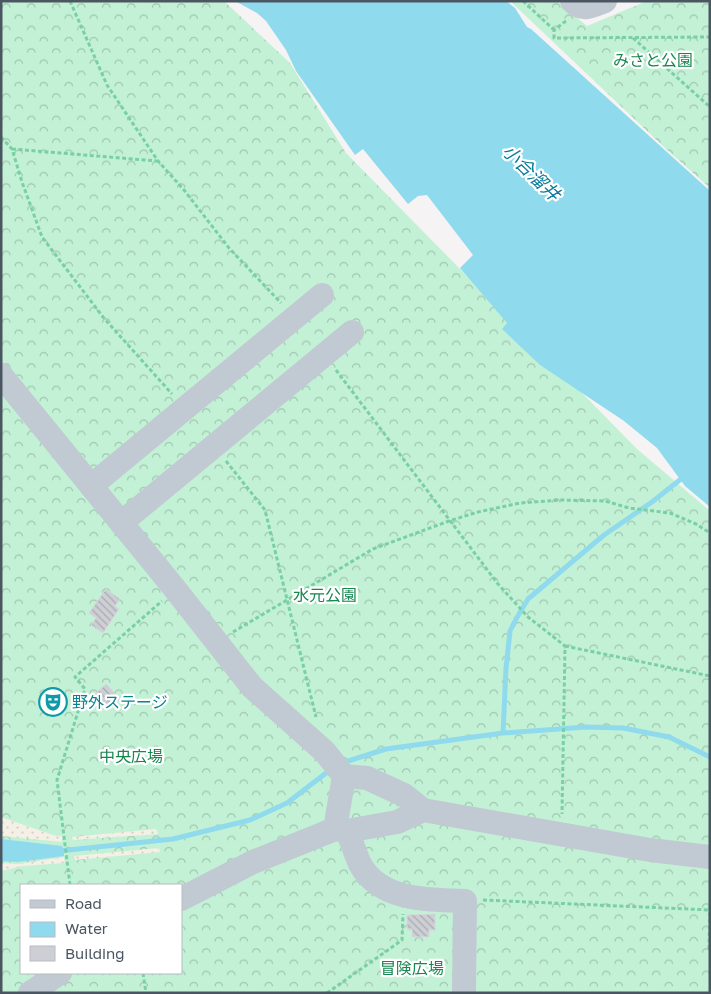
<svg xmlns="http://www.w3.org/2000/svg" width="711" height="994" viewBox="0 0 711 994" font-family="'Golos Text','Noto Sans JP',sans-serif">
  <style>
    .forest { fill: url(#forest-crowns); fill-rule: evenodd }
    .sand { fill: url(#sand-dots) }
    .water { fill: #90daee }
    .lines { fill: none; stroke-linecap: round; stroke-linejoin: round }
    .stream { stroke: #90daee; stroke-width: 5 }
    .building { fill: url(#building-back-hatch); stroke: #d7d9de }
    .path { stroke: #7ad0a6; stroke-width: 3; stroke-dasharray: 4 2.5; stroke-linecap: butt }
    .minor { stroke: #c1cad2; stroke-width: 24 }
    .labels { text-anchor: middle; stroke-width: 4.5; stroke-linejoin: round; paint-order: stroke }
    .park-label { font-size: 16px; fill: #17864f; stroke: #fff }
    .culture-label { font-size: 16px; fill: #0d838f; stroke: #fff; text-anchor: start }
    .water-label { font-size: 18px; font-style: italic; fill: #0c7c9b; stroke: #fff }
  </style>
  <defs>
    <pattern id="forest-crowns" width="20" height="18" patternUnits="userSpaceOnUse" patternTransform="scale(1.25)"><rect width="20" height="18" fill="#c3f1d5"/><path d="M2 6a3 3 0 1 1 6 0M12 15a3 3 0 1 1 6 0" fill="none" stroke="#a0c6b0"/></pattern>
    <pattern id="sand-dots" width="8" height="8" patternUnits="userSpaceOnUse" patternTransform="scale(1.25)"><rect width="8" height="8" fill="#f5f0e5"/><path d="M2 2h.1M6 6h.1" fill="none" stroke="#d4d0c7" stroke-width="1.8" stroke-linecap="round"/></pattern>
    <pattern id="building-back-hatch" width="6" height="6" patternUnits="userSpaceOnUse" patternTransform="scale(1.25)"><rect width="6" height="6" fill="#cdcfd5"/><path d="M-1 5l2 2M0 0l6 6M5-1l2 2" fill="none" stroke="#a8abb0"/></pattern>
  </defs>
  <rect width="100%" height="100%" fill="#f5f3f3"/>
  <path class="forest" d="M1 1H224L290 63 346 153 637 449 710 511V993H1ZM21 885H181V973H21Z
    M510 1H557L587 26 647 1H710V188L665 148Z"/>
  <path class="sand" d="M1 817 53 835 62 836V842L1 836Z
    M156 829 158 834 73 840 72 837Z
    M159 848 160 852 75 860 74 856Z
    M64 857 65 863 23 866 1 871V863L18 864Z"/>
  <path class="water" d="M235 1H506L515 8 527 27 531 29 710 191V507L685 486 657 448 624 421 540 365 502 329 507 323 460 268 473 255 427 195 418 196 408 204 363 149 355 155 296 71 286 50 266 21 257 13Z
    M1 839 62 846 64 851V856L18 862 1 861Z"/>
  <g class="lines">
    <path class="stream" d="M503 733 506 668 510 631 516 619 528 599 604 535 652 502 681 479
      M342 763 386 749 503 733 586 727 623 728 669 737 710 757
      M59 851 173 839 250 820 287 803 330 770"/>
  </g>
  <path class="building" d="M106 589 120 599 115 606 119 609 103 633 91 625 96 618 89 613Z
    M106 684 120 699 107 710 94 695Z
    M435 914V930H429V937H412V929H407V915Z"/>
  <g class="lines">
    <path class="path" d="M70 1 107 85 158 161 184 190 229 248 281 303
      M523 1 554 30
      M566 21 554 30V38L710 37
      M633 38 710 107
      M1 137 12 149 22 182 42 237 103 317 172 394
      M12 149 157 161
      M336 370 498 584 528 617 565 646 562 814
      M226 461 265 510 316 717
      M233 632 373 549 449 521 478 512 520 503 560 500 605 501 629 508 670 513 696 524 710 533
      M565 646 710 676
      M70 885 57 780 85 689 75 677 162 601
      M483 900 710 910
      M709 949 710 903
      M143 973 146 993
      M327 993 402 940 403 914"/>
    <path class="minor" d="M572 1C583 12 592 6 605 1
      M1 375 175 589 252 687 325 752 344 776 367 778 404 795 423 810 650 850 710 857
      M91 486 322 295
      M121 523 352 332
      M335 829 344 776
      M347 831C352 842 355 853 360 864 380 901 428 900 465 901L464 993
      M181 899 253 862 335 829 347 831 397 822 423 810
      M30 993 60 973"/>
  </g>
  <defs>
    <symbol id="theatre-ring" viewBox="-11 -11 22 22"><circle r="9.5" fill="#fff" stroke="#0f9aa8" stroke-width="1.5"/><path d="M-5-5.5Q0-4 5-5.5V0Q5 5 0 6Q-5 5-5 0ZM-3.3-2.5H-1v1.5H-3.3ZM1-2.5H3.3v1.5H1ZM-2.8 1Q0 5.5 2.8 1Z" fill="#0f9aa8"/></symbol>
  </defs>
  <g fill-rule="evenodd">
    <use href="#theatre-ring" x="37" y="686" width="32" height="32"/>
  </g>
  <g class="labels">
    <g class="park-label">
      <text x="653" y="66">みさと公園</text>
      <text x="325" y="601">水元公園</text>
      <text x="131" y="762">中央広場</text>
      <text x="412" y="974">冒険広場</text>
    </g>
    <g class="culture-label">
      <text x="72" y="708">野外ステージ</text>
    </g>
    <g class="water-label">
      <text transform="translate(531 173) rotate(44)" y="6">小合溜井</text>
    </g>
  </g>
  <rect width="711" height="994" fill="none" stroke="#4a5661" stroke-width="5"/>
  <rect x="20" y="884" width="162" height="90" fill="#ffffff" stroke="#b7bbc0"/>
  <rect x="30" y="900" width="25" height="8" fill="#c1cad2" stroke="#b7bbc0"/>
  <text x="65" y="909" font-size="15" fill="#4a5661">Road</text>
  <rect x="30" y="922" width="25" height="15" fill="#90daee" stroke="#b7bbc0"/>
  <text x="65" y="934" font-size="15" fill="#4a5661">Water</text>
  <rect x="30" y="946" width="25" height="15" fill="#cdcfd5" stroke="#b7bbc0"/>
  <text x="65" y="959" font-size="15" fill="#4a5661">Building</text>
</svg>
